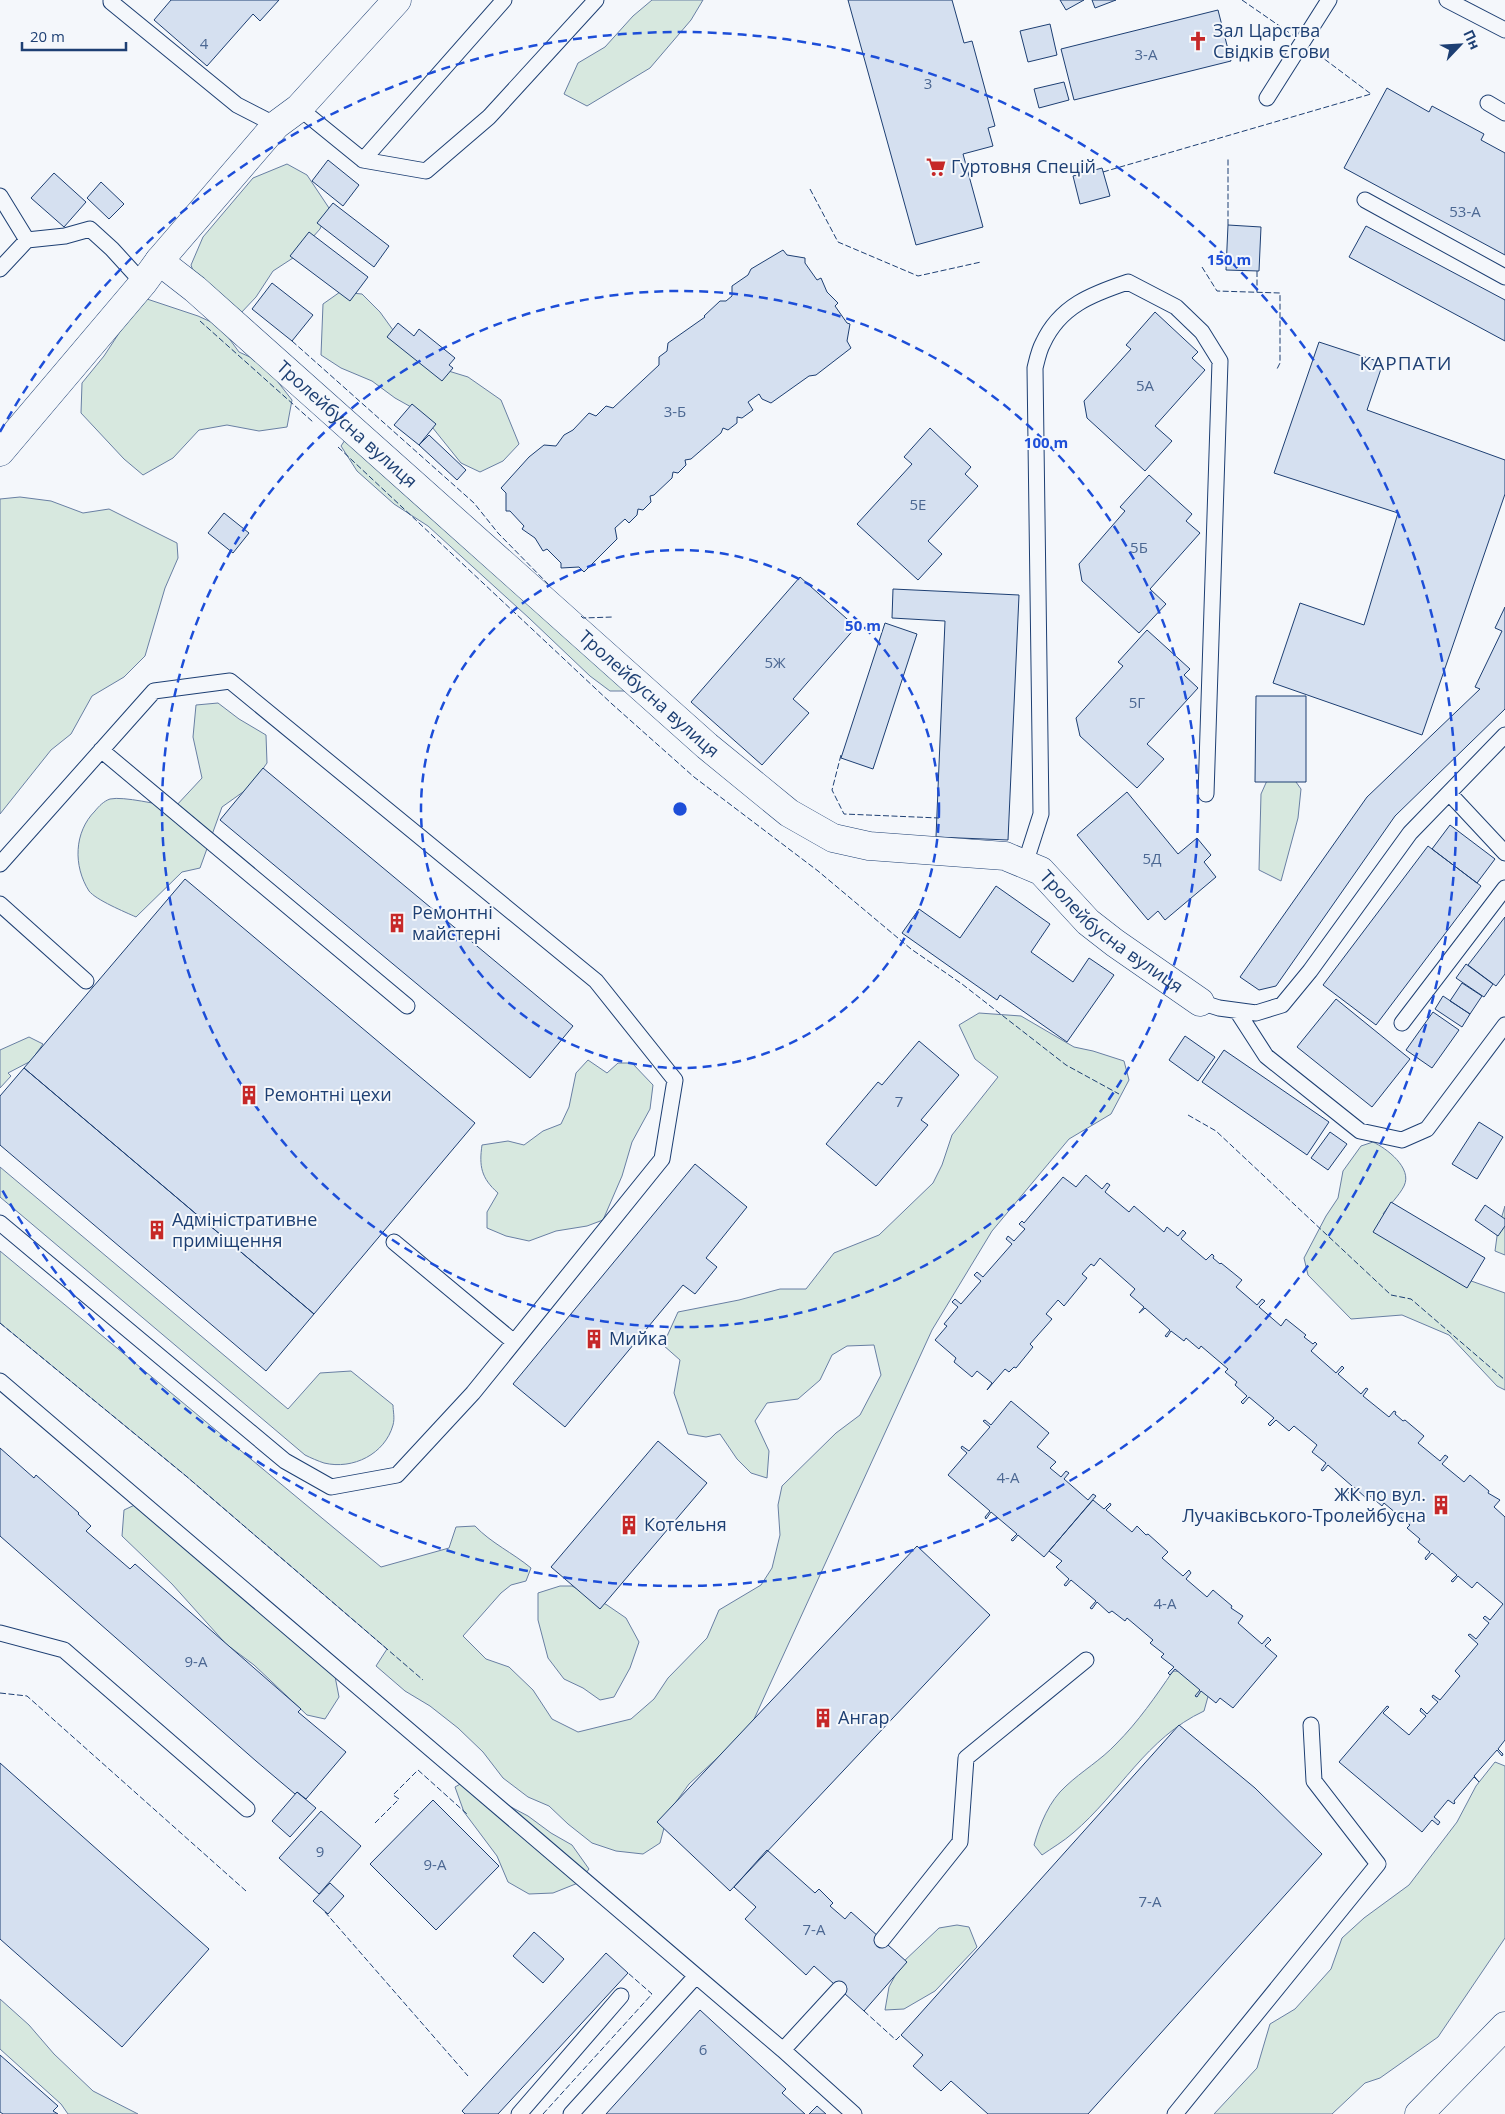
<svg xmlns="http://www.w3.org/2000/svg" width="1505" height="2114" viewBox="0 0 1505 2114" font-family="'Open Sans',sans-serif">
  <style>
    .green { fill: #d7e8df; stroke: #687fa3 }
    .building { fill: #d5e0f0; stroke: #1d3f73 }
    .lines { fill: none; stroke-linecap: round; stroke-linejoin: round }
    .service-casing { stroke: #1d3f73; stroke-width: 17 }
    .minor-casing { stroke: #1d3f73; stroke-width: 29 }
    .secondary-casing { stroke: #1d3f73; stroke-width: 29 }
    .service { stroke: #f4f7fb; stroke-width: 15 }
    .minor { stroke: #f4f7fb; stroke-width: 28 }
    .secondary { stroke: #f4f7fb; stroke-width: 28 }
    .fence { stroke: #1d3f73; stroke-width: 1; stroke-dasharray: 6 2.5; stroke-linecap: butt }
    .ring { fill: none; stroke: #1d4ed8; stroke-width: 2.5; stroke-dasharray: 9 6 }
    .labels { text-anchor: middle; stroke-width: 4; stroke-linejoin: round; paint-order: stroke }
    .number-label { font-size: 15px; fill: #4b6792 }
    .poi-label { font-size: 18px; fill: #1d3f73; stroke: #f4f7fb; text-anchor: start }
    .street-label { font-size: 18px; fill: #1d3f73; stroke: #f4f7fb }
    .neighbourhood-label { font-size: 19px; letter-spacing: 1px; fill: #1d3f73; stroke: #f4f7fb }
    .centre { fill: #1d4ed8; stroke: #f4f7fb; stroke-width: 2.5 }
    .ring-label { font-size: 15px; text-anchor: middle; font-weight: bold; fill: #1d4ed8; stroke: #f4f7fb; stroke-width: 4; stroke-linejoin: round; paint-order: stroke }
  </style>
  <rect width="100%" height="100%" fill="#f4f7fb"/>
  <path class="green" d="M652 0H703L691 20 650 68 587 106 564 94 578 63 605 47 633 16Z
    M287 164 307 175 329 208 320 229 296 256 273 271 256 297 240 314 199 288 191 265 203 237 253 178Z
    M340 292 362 294 380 312 398 337 442 369 468 377 501 400 519 444 503 461 480 472 461 463 420 412 395 398 372 381 341 368 321 355 323 304Z
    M147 299 198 316 220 326 239 352 263 363 292 400 287 427 259 431 227 425 199 430 173 458 143 475 124 459 81 413 82 383 104 356 125 324Z
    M351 431 627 691H610L590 676 529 618 428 526 394 504 357 471 341 446Z
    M20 497 51 501 83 513 109 509 177 543 178 558 165 588 145 656 124 677 92 696 71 734 51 750 0 814V499Z
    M218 703 239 719 266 735 267 763 250 787 222 807 200 868 182 872 136 917C125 912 96 900 89 891 73 866 74 832 95 811 99 806 104 801 110 799 124 796 159 805 175 807L202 778 193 737 196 705Z
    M1274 765 1286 768 1301 789 1298 818 1281 881 1259 870 1261 794Z
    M979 1013 1021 1016 1074 1047 1093 1051 1124 1061 1129 1080 1111 1114 1069 1139 992 1231 932 1330 750 1728 689 1784 668 1813 660 1843 643 1854 616 1851 592 1843 568 1824 549 1806 528 1797 503 1778 483 1752 458 1728 430 1706 405 1691 376 1666 387 1649 186 1476 0 1323V1251L381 1567 449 1548 456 1527 475 1526C491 1543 513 1553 531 1568L526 1581 511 1585 501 1593 463 1636 486 1659 509 1667 533 1690 552 1719 578 1732 631 1719 654 1699 668 1678 707 1638 719 1610 761 1585 772 1568 780 1535 778 1505 782 1486 836 1433 860 1415 881 1375 874 1345 847 1346 832 1355 820 1380 798 1399 767 1403 755 1421 769 1451 767 1478 751 1473 737 1459 720 1434 706 1437 688 1434 674 1393 680 1360 663 1345 678 1312 739 1300 780 1289H806L834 1253 879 1235 933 1183 942 1165 952 1135 998 1077 975 1059 959 1025Z
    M29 1037 43 1044 31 1061 8 1073 11 1076 0 1088V1050Z
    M588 1060 607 1073 618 1063H632L653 1085 650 1109 632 1142 622 1176 603 1220 587 1226 556 1231 529 1241 506 1236 487 1228V1212L498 1193C481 1178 479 1166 482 1145L508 1141 524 1145 543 1131 561 1124 569 1107 576 1073Z
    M1373 1142C1386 1148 1413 1168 1404 1186 1399 1196 1389 1205 1383 1214L1406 1240 1460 1277 1505 1293V1390L1497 1386 1449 1335 1402 1315 1351 1319 1308 1275 1304 1258 1326 1216 1338 1198 1343 1171 1361 1146Z
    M0 1167 288 1409 320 1373 351 1371 393 1405C393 1411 395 1418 393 1425 385 1454 353 1470 324 1463 318 1461 311 1458 305 1455L0 1197Z
    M1505 1206V1255L1495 1251 1498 1229Z
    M139 1503 183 1537 210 1571 233 1576 333 1666 339 1697 325 1719 307 1715 254 1665 226 1644 172 1584 122 1536 124 1510Z
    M560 1586H572L607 1605 626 1618 639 1642 630 1668 614 1697 600 1700 583 1688 564 1679 548 1658 538 1620V1593Z
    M1173 1671 1191 1672 1209 1693 1204 1711C1146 1738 1120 1793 1073 1833 1064 1841 1052 1848 1042 1855L1034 1845C1040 1824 1049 1801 1066 1786 1082 1771 1101 1760 1116 1744 1138 1722 1156 1696 1173 1671Z
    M1495 1762 1505 1766V1938L1438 2037 1380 2078 1365 2083 1332 2114H1214L1257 2068 1270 2024 1295 2009 1331 1969 1342 1938 1364 1918 1409 1885 1457 1822 1476 1786Z
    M464 1782 528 1816 551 1833 572 1845 589 1869 578 1883 553 1893 529 1894 508 1882 497 1856 464 1812 455 1787Z
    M957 1925 969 1927 977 1947 935 1991 904 2009 885 2010 889 1987 902 1963 939 1928Z
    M0 1999 29 2025 54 2054 93 2091 138 2114H68L61 2104 0 2049Z"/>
  <path class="building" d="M171 0H279L260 21 253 14 207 66 154 20Z
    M848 0H952L964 43 972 41 995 126 988 128 993 146 963 154 983 227 916 245Z
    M1060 0H1084L1066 10Z
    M1092 0H1116L1095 8Z
    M1218 10 1231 61 1074 100 1061 49Z
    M1050 24 1057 55 1028 62 1020 31Z
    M1064 82 1069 100 1039 108 1034 89Z
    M1387 88 1429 112 1432 106 1484 134 1481 140 1505 153V255L1344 168Z
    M328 160 359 185 343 206 312 181Z
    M1102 168 1110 196 1080 204 1073 176Z
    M54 173 86 202 64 227 31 198Z
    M101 182 124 204 109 219 87 198Z
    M333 203 389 246 374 267 317 223Z
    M1228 225 1261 227 1259 271 1226 270Z
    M1366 226 1505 300V341L1349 257Z
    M309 232 368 277 350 301 290 256Z
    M783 250 787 255 805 258V263L817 280 821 278 827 292 838 303 835 306 847 323 850 324 847 341 851 348 816 375 809 376 771 403 762 399 759 394 748 402 753 410 742 418 737 417V423L728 430 723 428 721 433 691 459 685 460 686 465 678 473 673 472 672 478 654 495 650 496 651 502 643 510 638 509 637 515 629 523 625 519 615 528 617 539 584 572 579 567 561 568V563L547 549 543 551 535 538 522 529 524 526 510 511H506V493L501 488 529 457 544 445 556 446 564 435 573 430 589 413 596 416 606 406 613 408 659 365V357L667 351 668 343 705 317 704 316 720 301H726L732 296V286L748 275 751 269Z
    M272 283 313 315 292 341 252 309Z
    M1155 312 1198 352 1192 358 1205 370 1155 426 1172 441 1145 471 1087 418 1084 401 1131 349 1126 345Z
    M398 323 414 336 419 329 455 358 449 365 453 368 442 381 387 337Z
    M1319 342 1383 363 1367 410 1505 460V494L1422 735 1273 683 1300 603 1364 625 1398 513 1274 473Z
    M412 404 436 424 419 445 394 425Z
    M930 428 971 467 965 474 978 486 928 541 942 554 918 580 857 524 912 464 904 457Z
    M429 435 466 470 457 480 419 445Z
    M1149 475 1192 514 1186 521 1200 533 1150 589 1166 604 1139 633 1082 581 1079 564 1125 511 1120 507Z
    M224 513 249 533 233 553 208 533Z
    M800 577 856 627 793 699 809 713 762 765 691 702Z
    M893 589 1019 595 1008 840 936 837 945 621 892 618Z
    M1505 607V709L1395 816 1276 986 1259 990 1240 977 1367 797 1480 689 1475 687 1502 631 1495 628Z
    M885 623 917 634 873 769 841 758Z
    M1147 630 1190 669 1184 675 1198 688 1147 744 1164 759 1137 788 1080 736 1076 718 1123 666 1118 662Z
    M1256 696H1306V782H1255Z
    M263 768 573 1026 530 1078 220 820Z
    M1127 792 1178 854 1197 838 1211 855 1204 862 1216 877 1165 920 1158 911 1148 920 1077 835Z
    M1450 825 1495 859 1477 883 1432 849Z
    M1428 846 1481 886 1376 1025 1323 985Z
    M185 879 475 1123 314 1314 24 1068Z
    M996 886 1050 924 1031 952 1073 982 1089 958 1114 975 1067 1042 1000 995 997 1000 902 933 919 909 960 938Z
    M1505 917V974L1496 986 1468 965Z
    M1466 964 1493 984 1484 997 1456 978Z
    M1462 983 1482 996 1470 1014 1450 1001Z
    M1443 996 1470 1014 1462 1027 1435 1009Z
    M1336 999 1410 1059 1372 1107 1297 1047Z
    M1433 1012 1459 1030 1432 1068 1406 1050Z
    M1185 1036 1215 1057 1198 1081 1169 1060Z
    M919 1041 959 1075 921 1120 928 1125 876 1186 826 1144 878 1082 882 1085Z
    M1224 1050 1329 1122 1307 1155 1202 1082Z
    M24 1068 314 1314 266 1371 0 1145V1096Z
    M1479 1122 1503 1137 1477 1179 1452 1164Z
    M1330 1132 1347 1144 1328 1170 1311 1158Z
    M695 1164 747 1207 706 1258 717 1267 695 1294 683 1285 565 1427 513 1384Z
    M1086 1175 1102 1189 1107 1183 1110 1185 1105 1192 1129 1212 1134 1206 1164 1232 1167 1227 1178 1236 1183 1230 1186 1233 1181 1239 1206 1260 1212 1254 1214 1256 1213 1258 1220 1264 1221 1263 1242 1280 1236 1287 1257 1305 1262 1299 1265 1301 1259 1307 1281 1326 1286 1319 1306 1335 1304 1337 1313 1344 1315 1342 1317 1344 1311 1351 1336 1373 1342 1366 1344 1368 1338 1374 1361 1394 1366 1388 1368 1389 1363 1396 1389 1417 1394 1411 1396 1412 1395 1414 1403 1421 1405 1420 1424 1436 1418 1443 1440 1461 1445 1455 1448 1457 1442 1464 1464 1482 1470 1475 1489 1491 1488 1493 1500 1500 1494 1507 1505 1517V1740L1498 1749 1503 1754 1502 1756 1497 1750 1474 1776 1479 1782 1474 1777 1454 1801 1455 1803 1454 1804 1448 1800 1434 1817 1440 1822 1438 1825 1432 1820 1422 1832 1339 1762 1387 1706 1389 1707 1383 1713 1409 1735 1426 1716 1420 1711 1421 1708 1427 1714 1438 1702 1432 1697 1433 1695 1440 1700 1460 1676 1455 1671 1478 1644 1468 1635 1470 1634 1476 1639 1489 1623 1483 1618 1485 1616 1490 1620 1503 1604 1477 1582 1472 1588 1458 1576 1453 1582 1451 1581 1457 1575 1432 1553 1426 1560 1425 1558 1430 1552 1418 1542 1420 1539 1407 1528 1410 1525 1384 1503 1382 1506 1369 1495 1366 1498 1354 1487 1349 1493 1347 1492 1352 1486 1328 1465 1323 1471 1321 1470 1326 1463 1312 1452 1317 1445 1294 1426 1289 1431 1276 1420 1270 1426 1268 1424 1274 1418 1249 1397 1243 1404 1241 1402 1247 1396 1235 1385 1237 1382 1225 1372 1228 1369 1201 1346 1199 1349 1186 1338 1184 1341 1171 1331 1167 1337 1165 1336 1170 1330 1145 1308 1139 1313 1144 1307 1130 1295 1135 1289 1100 1258 1094 1266 1091 1264 1082 1274 1087 1278 1064 1306 1058 1300 1046 1314 1052 1319 1030 1344 1033 1347 1016 1368 1014 1367 1009 1372 1005 1369 987 1390 992 1383 977 1371 972 1377 954 1362 956 1358 935 1340 947 1326 944 1324 958 1307 952 1302 955 1299 961 1304 981 1281 974 1275 977 1272 983 1277 1012 1244 1006 1239 1008 1236 1014 1241 1025 1229 1019 1224 1022 1221 1024 1223 1063 1177 1076 1187Z
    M1391 1202 1485 1258 1467 1288 1373 1232Z
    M1485 1205 1505 1219V1226L1498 1236 1475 1220Z
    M1011 1401 1049 1433 1037 1447 1056 1462 1050 1468 1061 1477 1066 1471 1069 1473 1064 1479 1088 1500 1093 1494 1096 1496 1044 1557 1018 1535 1013 1541 1011 1540 1017 1534 991 1512 986 1519 985 1517 990 1511 948 1475 967 1453 961 1448 962 1446 969 1451 990 1427 983 1421 985 1420 991 1425Z
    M658 1441 707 1483 600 1609 551 1567Z
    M0 1448 34 1478 36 1475 79 1513 78 1514 91 1526 86 1531 130 1569 135 1564 301 1709 298 1712 346 1752 306 1799 297 1792 295 1794 256 1761 0 1536Z
    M1093 1500 1104 1509 1110 1503 1111 1505 1106 1510 1132 1532 1137 1526 1146 1535 1148 1534 1168 1552 1162 1558 1183 1576 1189 1570 1191 1573 1186 1579 1207 1597 1213 1590 1232 1606 1231 1608 1243 1616 1238 1623 1262 1644 1268 1637 1271 1640 1265 1646 1277 1656 1233 1708 1220 1698 1216 1703 1201 1691 1197 1697 1195 1696 1200 1690 1175 1669 1170 1675 1168 1673 1174 1667 1161 1657 1164 1654 1150 1643 1153 1640 1127 1618 1125 1621 1112 1611 1109 1613 1097 1602 1092 1609 1090 1608 1096 1601 1071 1580 1066 1586 1064 1585 1069 1579 1056 1567 1062 1561 1049 1551Z
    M917 1546 990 1615 730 1891 657 1822Z
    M1179 1725 1255 1788 1322 1854 1088 2114H988L951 2081 941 2091 913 2066 923 2055 901 2035Z
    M0 1763 209 1949 122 2047 0 1939Z
    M297 1792 316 1808 290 1837 272 1821Z
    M433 1800 499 1866 436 1930 370 1864Z
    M321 1811 361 1846 319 1894 279 1858Z
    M767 1850 815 1893 819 1889 833 1903 830 1906 845 1919 851 1912 907 1962 864 2011 814 1966 806 1975 745 1919 756 1907 734 1887Z
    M330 1883 344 1896 328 1914 313 1901Z
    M534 1932 564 1959 543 1983 513 1956Z
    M606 1953 628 1973 498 2114H465L462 2111Z
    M700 2010 786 2089 782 2093 805 2114H606Z
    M0 2055 58 2106 53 2111 58 2114H3L0 2112Z
    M817 2106 826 2114H809Z"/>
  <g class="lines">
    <defs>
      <path id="service" d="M111 0V2L237 105 276 125
        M1447 0 1505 30
        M1267 98 1329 0
        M1488 103 1505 113
        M299 108 363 160 426 171 489 117 596 0
        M363 160 504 0
        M0 196 27 240
        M1365 200 1505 277
        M0 269 27 240 65 236 90 229 112 249 143 283
        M101 750 407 1006
        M1449 793 1505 853
        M0 864 154 691 230 681 596 981 675 1080 662 1159 473 1393 397 1475 331 1487 285 1461 0 1223
        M1025 864 1041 814 1035 368C1037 360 1039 350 1043 343 1060 306 1092 294 1128 282L1176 307 1202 332 1220 361 1206 794
        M0 904 86 981
        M1200 1002 1219 1008 1256 1013 1282 1005 1310 971 1410 833 1505 735
        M1237 1011 1266 1056 1360 1131 1402 1140 1427 1129 1505 1025
        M1402 1023 1505 888
        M394 1242 514 1342
        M0 1381 783 2050 854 2114
        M0 1633 64 1650 247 1809
        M882 1940 960 1842 966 1758 1086 1660
        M783 2050 839 1989
        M519 2114 621 1996
        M571 2114 696 1976
        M1175 2114 1378 1864 1314 1781 1311 1725"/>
      <g id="minor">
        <path id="s1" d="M159 261 195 289 707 746 789 813 833 838 869 846 1005 856 1041 871 1088 922 1115 943 1200 1002"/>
        <path d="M0 452 143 283 159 261 276 125 299 108 397 0"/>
      </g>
      <path id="secondary" d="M1419 2114 1505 2026"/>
    </defs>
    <use href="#service" class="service-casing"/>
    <use href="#minor" class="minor-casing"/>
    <use href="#secondary" class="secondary-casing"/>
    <use href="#service" class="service"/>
    <use href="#minor" class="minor"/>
    <use href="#secondary" class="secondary"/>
    <path class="fence" d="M1242 0 1294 36
      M1311 49 1371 94
      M1103 172 1371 94
      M810 189 838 242 918 276 981 262
      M1228 225V159
      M1202 267 1217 291 1280 293V363L1277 369
      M1257 271V292
      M200 321 313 422
      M292 341 474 503 498 533 550 586
      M338 447 612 704 694 777 818 871 911 949 962 984 1066 1065 1119 1094
      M581 616 583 618 613 617
      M841 755 832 790 844 814 939 818
      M1188 1115 1216 1131 1391 1295 1411 1299 1505 1380
      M0 1323 186 1476 423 1680
      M0 1693 27 1696 246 1891
      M375 1823 399 1799 393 1795 418 1770 467 1814
      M325 1912 468 2076
      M864 2011 896 2040 901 2035
      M543 2114 652 1994 628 1973"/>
  </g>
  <g class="ring">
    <circle cx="680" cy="809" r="259"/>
    <circle cx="680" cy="809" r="518"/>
    <path d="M0 432A777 777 0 1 1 0 1186"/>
  </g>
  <defs>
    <symbol id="church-bare" viewBox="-9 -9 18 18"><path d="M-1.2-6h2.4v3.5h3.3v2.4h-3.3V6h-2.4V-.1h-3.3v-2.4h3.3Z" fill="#c62828" stroke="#f4f7fb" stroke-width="2.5" paint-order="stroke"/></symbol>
    <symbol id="supermarket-bare" viewBox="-9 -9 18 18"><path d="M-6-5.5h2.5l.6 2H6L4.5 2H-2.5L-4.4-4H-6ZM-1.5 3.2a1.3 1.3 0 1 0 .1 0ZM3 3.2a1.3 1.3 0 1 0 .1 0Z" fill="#c62828" stroke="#f4f7fb" stroke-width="2.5" paint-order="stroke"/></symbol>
    <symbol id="building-bare" viewBox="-9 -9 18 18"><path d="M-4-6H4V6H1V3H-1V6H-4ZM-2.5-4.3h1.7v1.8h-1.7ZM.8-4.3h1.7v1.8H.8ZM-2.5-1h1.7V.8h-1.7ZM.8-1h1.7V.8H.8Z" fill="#c62828" stroke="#f4f7fb" stroke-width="2.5" paint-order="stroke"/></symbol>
  </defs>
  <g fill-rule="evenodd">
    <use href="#church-bare" x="1184" y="27" width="28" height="28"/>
    <use href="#supermarket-bare" x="922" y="153" width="28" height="28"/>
    <use href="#building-bare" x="383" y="909" width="28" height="28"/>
    <use href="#building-bare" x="235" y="1081" width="28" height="28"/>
    <use href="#building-bare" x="143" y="1216" width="28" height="28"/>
    <use href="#building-bare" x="580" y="1325" width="28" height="28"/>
    <use href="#building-bare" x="1427" y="1491" width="28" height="28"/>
    <use href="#building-bare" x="615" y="1511" width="28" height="28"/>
    <use href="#building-bare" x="809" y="1704" width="28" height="28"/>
  </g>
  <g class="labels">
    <g class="number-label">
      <text x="204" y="49">4</text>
      <text x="1146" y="60">3-А</text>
      <text x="928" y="89">3</text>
      <text x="1465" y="217">53-А</text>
      <text x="1145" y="391">5А</text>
      <text x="675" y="417">3-Б</text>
      <text x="918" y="510">5Е</text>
      <text x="1139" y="553">5Б</text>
      <text x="775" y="668">5Ж</text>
      <text x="1137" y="708">5Г</text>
      <text x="1152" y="864">5Д</text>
      <text x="899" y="1107">7</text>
      <text x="1008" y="1483">4-А</text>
      <text x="1165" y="1609">4-А</text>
      <text x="196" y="1667">9-А</text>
      <text x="320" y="1857">9</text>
      <text x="435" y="1870">9-А</text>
      <text x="1150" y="1907">7-А</text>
      <text x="814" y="1935">7-А</text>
      <text x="703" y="2055">6</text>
    </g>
    <g class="poi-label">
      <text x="1213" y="37">Зал Царства<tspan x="1213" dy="21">Свідків Єгови</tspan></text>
      <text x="951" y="173">Гуртовня Спецій</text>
      <text x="412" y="919">Ремонтні<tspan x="412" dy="21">майстерні</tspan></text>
      <text x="264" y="1101">Ремонтні цехи</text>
      <text x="172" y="1226">Адміністративне<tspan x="172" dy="21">приміщення</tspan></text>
      <text x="609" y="1345">Мийка</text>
      <text x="1426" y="1501" text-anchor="end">ЖК по вул.<tspan x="1426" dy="21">Лучаківського-Тролейбусна</tspan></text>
      <text x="644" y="1531">Котельня</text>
      <text x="838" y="1724">Ангар</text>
    </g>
    <g class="street-label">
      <text dy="6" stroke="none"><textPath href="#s1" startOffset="249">Тролейбусна вулиця</textPath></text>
      <text dy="6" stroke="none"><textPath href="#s1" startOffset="654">Тролейбусна вулиця</textPath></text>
      <text dy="6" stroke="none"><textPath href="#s1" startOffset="1194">Тролейбусна вулиця</textPath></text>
    </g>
    <g class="neighbourhood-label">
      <text x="1406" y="370">КАРПАТИ</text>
    </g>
  </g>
  <circle cx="680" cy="809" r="8" class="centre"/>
  <g class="ring-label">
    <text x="1229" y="265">150 m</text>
    <text x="1046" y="448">100 m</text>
    <text x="863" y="631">50 m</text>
  </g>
  <g transform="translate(1460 45) rotate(65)" stroke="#f4f7fb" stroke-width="4" paint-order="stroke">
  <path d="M0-4L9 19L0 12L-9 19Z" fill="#1d3f73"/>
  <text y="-8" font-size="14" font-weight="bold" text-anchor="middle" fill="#1d3f73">Пн</text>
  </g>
  <path d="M22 42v8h104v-8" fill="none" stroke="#1d3f73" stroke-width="2.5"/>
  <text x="30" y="42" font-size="15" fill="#1d3f73" stroke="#f4f7fb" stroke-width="4" paint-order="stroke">20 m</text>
</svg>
